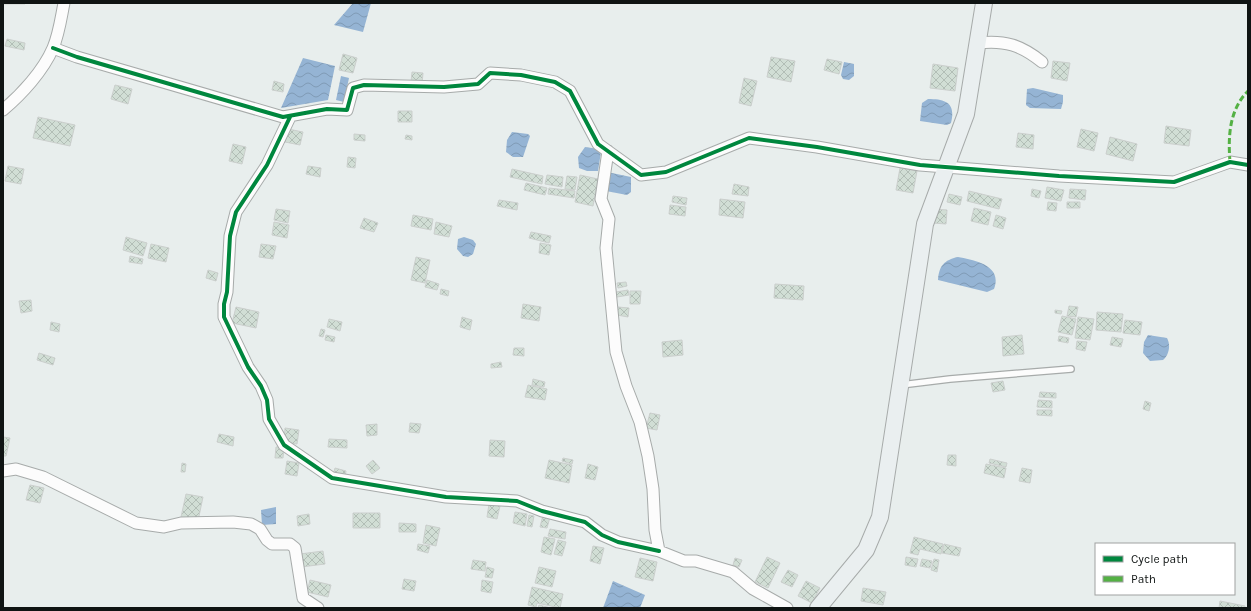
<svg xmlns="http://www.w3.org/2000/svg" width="1251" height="611" viewBox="0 0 1251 611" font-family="Karla,sans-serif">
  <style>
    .water { fill: url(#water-waves) }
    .building { fill: url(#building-cross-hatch); stroke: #cbcfcd }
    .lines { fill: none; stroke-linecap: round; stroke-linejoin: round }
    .lane-casing { stroke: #a7abaa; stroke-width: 8 }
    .street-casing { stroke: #a7abaa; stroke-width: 13 }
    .secondary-casing { stroke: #a7abaa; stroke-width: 18 }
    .lane { stroke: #fcfcfc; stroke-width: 5.5 }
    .street { stroke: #fcfcfc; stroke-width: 11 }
    .secondary { stroke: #eaeff0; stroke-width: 16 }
    .quiet { stroke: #54b144; stroke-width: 3; stroke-dasharray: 6 3; stroke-linecap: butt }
    .cycleway-casing { stroke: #fff; stroke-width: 6 }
    .cycleway { stroke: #00873e; stroke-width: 4 }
  </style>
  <defs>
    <pattern id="water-waves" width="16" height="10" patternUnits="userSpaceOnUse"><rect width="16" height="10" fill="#95b4d4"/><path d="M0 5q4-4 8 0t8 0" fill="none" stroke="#7f9ab5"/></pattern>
    <pattern id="building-cross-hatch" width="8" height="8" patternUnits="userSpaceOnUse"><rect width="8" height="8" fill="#d1ded5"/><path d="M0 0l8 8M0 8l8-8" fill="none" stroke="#b2beb6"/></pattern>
  </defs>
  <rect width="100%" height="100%" fill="#e8eeed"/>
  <path class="water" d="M353 3H371L363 32 334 25Z
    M303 58 335 66 328 100 281 108Z
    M844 62 854 64V76L849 80 843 79 841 75Z
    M341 76 349 78 344 102 336 100Z
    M1033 88 1063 95V102L1061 109 1030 108 1026 105 1027 89Z
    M928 99C946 99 956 103 951 123L947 125 920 121 922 103Z
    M512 132 528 134 530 136 523 157H513L506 152 507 140Z
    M585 147 599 149 601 152 598 171H587L579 168 578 157Z
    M607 172 631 177V192L627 195 606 191Z
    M464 237 473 240 476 244 473 254 468 257 463 256 457 249 458 239Z
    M958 257C974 260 1003 265 994 289L987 292 938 280C939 266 944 260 958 257Z
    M1148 335 1167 338C1171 345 1169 355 1163 360L1150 361 1143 353 1144 342Z
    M276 507V524L262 525 261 510Z
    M613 581 645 595 640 608H603Z"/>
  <path class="building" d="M3 3H25V4H3Z
    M7 39 25 43 24 50 5 46Z
    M343 54 357 58 353 73 339 70Z
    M771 57 795 61 791 82 767 77Z
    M827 59 842 62 839 74 824 70Z
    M1053 61 1070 63 1067 81 1051 78Z
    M933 64 958 68 955 91 930 88Z
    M412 72 423 73 422 84 411 82Z
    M744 78 757 81 751 106 739 103Z
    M274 81 284 84 283 92 272 90Z
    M115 85 132 89 128 104 111 99Z
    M398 111H412V122H398Z
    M38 117 75 125 70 146 33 138Z
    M1166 126 1191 130 1189 146 1164 143Z
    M288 129 303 132 300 145 285 142Z
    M1081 129 1098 133 1094 151 1077 147Z
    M1018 133 1034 135 1033 149 1016 147Z
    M354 134 365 135V141L354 140Z
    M406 135 412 136V140L405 139Z
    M1110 137 1137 144 1133 161 1106 154Z
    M233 144 246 147 242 164 229 161Z
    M348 157 356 158 355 168 347 167Z
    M8 166 24 169 21 184 5 181Z
    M308 166 321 168 320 177 306 174Z
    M900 168 917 171 913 193 896 190Z
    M512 169 543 176 542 184 510 177Z
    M547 175 563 177 562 187 545 184Z
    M580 175 598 179 593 206 575 202Z
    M567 176 577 177 575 190 565 189Z
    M526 183 547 188 545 195 524 190Z
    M734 184 749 187 748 196 732 194Z
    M1047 187 1064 190 1061 201 1045 198Z
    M549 188 575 191 574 198 548 194Z
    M1032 189 1041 191 1039 198 1031 196Z
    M1070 189 1086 190 1085 200 1069 198Z
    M969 191 1002 199 999 209 967 201Z
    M949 194 962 197 960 205 947 202Z
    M673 196 687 198 686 205 672 202Z
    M720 199 745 202 743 218 719 215Z
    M499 200 518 203 517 210 497 206Z
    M1048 202 1057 203 1056 211 1047 210Z
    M1067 202H1080V208H1067Z
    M670 205 686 207 685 216 669 214Z
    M974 208 991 212 988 225 971 221Z
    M276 209 290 211 288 223 274 220Z
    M934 209 947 210 946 224 933 223Z
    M413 215 433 219 431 230 411 226Z
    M996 215 1006 218 1003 229 993 226Z
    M364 218 378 223 374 232 360 228Z
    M274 222 289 225 287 238 272 235Z
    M436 222 452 226 449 237 434 234Z
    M531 232 551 236 549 243 529 238Z
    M126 237 147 243 143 256 123 250Z
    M540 243 551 245 549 255 539 253Z
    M151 244 169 248 166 262 148 258Z
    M261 244 276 246 273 259 259 257Z
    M130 256 143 259 142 264 129 262Z
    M416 257 430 260 425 283 411 280Z
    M208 270 218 273 216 281 206 278Z
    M427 280 439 284 437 290 425 287Z
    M626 282 627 286 618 288 617 283Z
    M775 284 804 286 803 300 774 298Z
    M441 289 449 291 448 296 440 294Z
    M628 290 629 295 617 297 616 292Z
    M630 291H641L640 304H630Z
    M31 300 32 311 21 313 19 301Z
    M523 304 541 307 539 321 521 318Z
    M1069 306 1078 307 1076 317 1067 316Z
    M236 307 259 312 256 328 232 323Z
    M618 307 629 308 628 317 617 315Z
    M1055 310 1062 311 1061 314 1055 313Z
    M1097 312 1123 314 1121 332 1096 330Z
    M1062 316 1076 319 1072 335 1058 332Z
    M462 317 472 320 470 330 460 327Z
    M1078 317 1094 319 1090 340 1075 338Z
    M329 319 342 322 340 331 327 327Z
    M1125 320 1142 322 1140 335 1123 333Z
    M51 322 60 324 59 332 50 330Z
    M321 329 325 330 323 337 319 336Z
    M326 335 335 337 334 342 325 340Z
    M1022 335 1024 354 1003 356 1002 337Z
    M1059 336 1069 338 1068 343 1058 341Z
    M1112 337 1123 339 1121 347 1110 345Z
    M682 340 683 355 663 357 662 342Z
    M1077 341 1087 342 1085 351 1076 349Z
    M514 348H524V356L513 355Z
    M39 353 55 358 53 365 37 360Z
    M501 362 502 367 491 368V364Z
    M533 379 545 382 544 387 532 385Z
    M1003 381 1005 390 993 392 991 383Z
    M528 385 547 389 545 400 525 397Z
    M1040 392 1056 393V398L1039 397Z
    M1038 400 1052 401V408L1037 407Z
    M1145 401 1151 403 1149 411 1143 409Z
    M1037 410H1052V416L1037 415Z
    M650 413 660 415 657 430 646 428Z
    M410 423 421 424 419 433 409 432Z
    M377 424V435L367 436 366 425Z
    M285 428 299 430 297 444 284 442Z
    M219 434 234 437 233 446 217 442Z
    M3 437 10 438 6 456H3Z
    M329 439 347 440V448L328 447Z
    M490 440 505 441 504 457 489 456Z
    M276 447H284L283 458H275Z
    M948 455H956V466L947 465Z
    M563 458 573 460 572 464 562 461Z
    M990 459 1007 463 1006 467 989 463Z
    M373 460 380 468 372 474 366 466Z
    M549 460 572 465 569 483 545 478Z
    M287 461 299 463 297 476 285 474Z
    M182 463 186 464 185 472H181Z
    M588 464 598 467 595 480 585 478Z
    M986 464 1006 468 1004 478 984 473Z
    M335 468 346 471 345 478 333 475Z
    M1022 468 1032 470 1030 483 1019 481Z
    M30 485 44 488 40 503 26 500Z
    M186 494 203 497 198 521 181 517Z
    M489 504 500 506 497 519 487 517Z
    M515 512 527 514 525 526 513 523Z
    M353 513H380V528H353Z
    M309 514 310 524 298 526 297 516Z
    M529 515 534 516 532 527 527 526Z
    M543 515 550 517 547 528 540 527Z
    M399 523 416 524V532H399Z
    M426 525 440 528 436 546 423 543Z
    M550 529 566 532 565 539 548 536Z
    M544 537 555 539 551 555 541 552Z
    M914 537 943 544 941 554 920 549 918 555 910 553Z
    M558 540 566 542 562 556 554 554Z
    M418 544 430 546 428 553 417 550Z
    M944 544 961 548 959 556 942 553Z
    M593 546 604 548 600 564 590 561Z
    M323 551 325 564 301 567 300 554Z
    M767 557 780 563 768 588 755 582Z
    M906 557 918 559 916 567 905 565Z
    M640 558 657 562 653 581 635 577Z
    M735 558 742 560 739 567 733 565Z
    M922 559 932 561 930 568 920 566Z
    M934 559 939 560 937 572 931 570Z
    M473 560 486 562 485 571 471 569Z
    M487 567 494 569 492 578 485 577Z
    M539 567 556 571 552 587 535 583Z
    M788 570 798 575 792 587 781 582Z
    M404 579 416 581 414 591 402 589Z
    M310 580 331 585 328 597 307 592Z
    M482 580 493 582 491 593 481 591Z
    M806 581 820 588 812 603 798 596Z
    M532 587 563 594 560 608 537 603 536 607 528 605Z
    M863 588 886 592 883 605 861 601Z
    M1220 601 1245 606V608H1219Z
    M539 605 551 608H538Z"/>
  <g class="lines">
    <defs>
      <path id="lane" d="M901 385 950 379 1071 369"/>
      <path id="street" d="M978 43C1005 40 1021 45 1042 62
        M53 48 77 57 283 117 327 109 347 110 353 88 364 85 444 87 478 84 490 73 521 75 555 82 570 91 598 144 641 175 666 172 749 138 817 147 920 165 1059 176 1174 182 1230 162 1248 165
        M3 110C22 94 43 71 53 48 59 34 61 18 64 3
        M290 117 267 165 236 212 230 236 227 292 224 304V317L248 367 261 386 267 400 269 419 284 445 332 478 446 497 517 501 542 511 585 522 602 535 618 542 659 551
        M608 151 601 199 609 219 606 248 616 352 626 386 640 422 648 456 653 489 655 530 659 551 684 561H696L733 572 753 589 787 608
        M3 471 16 469 43 477 136 523 164 527 181 523 233 522 251 524 260 529 267 540 272 544H290L295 548 303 598 318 608"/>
      <path id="secondary" d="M818 608 866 550 880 517 925 224 966 114 984 3"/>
    </defs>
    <use href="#lane" class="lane-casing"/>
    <use href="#street" class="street-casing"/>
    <use href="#secondary" class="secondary-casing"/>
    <use href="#lane" class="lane"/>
    <use href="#street" class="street"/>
    <use href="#secondary" class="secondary"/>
    <path class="quiet" d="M1230 162C1228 137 1229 110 1248 91"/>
    <defs>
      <path id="cycleway" d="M53 48 77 57 283 117 327 109 347 110 353 88 364 85 444 87 478 84 490 73 521 75 555 82 570 91 598 144 641 175 666 172 749 138 817 147 920 165 1059 176 1174 182 1230 162 1248 165
        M290 117 267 165 236 212 230 236 227 292 224 304V317L248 367 261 386 267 400 269 419 284 445 332 478 446 497 517 501 542 511 585 522 602 535 618 542 659 551"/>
    </defs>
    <use href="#cycleway" class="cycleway-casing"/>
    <use href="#cycleway" class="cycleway"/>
  </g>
  <rect width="1251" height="611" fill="none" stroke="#0f1413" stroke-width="8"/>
  <rect x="1095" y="543" width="140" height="52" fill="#ffffff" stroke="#9fa1a1"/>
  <rect x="1103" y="556" width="20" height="6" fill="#00873e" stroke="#9fa1a1"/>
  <text x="1131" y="563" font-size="12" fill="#0f1413">Cycle path</text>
  <rect x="1103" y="576" width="20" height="6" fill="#54b144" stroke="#9fa1a1"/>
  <text x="1131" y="583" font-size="12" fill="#0f1413">Path</text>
</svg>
